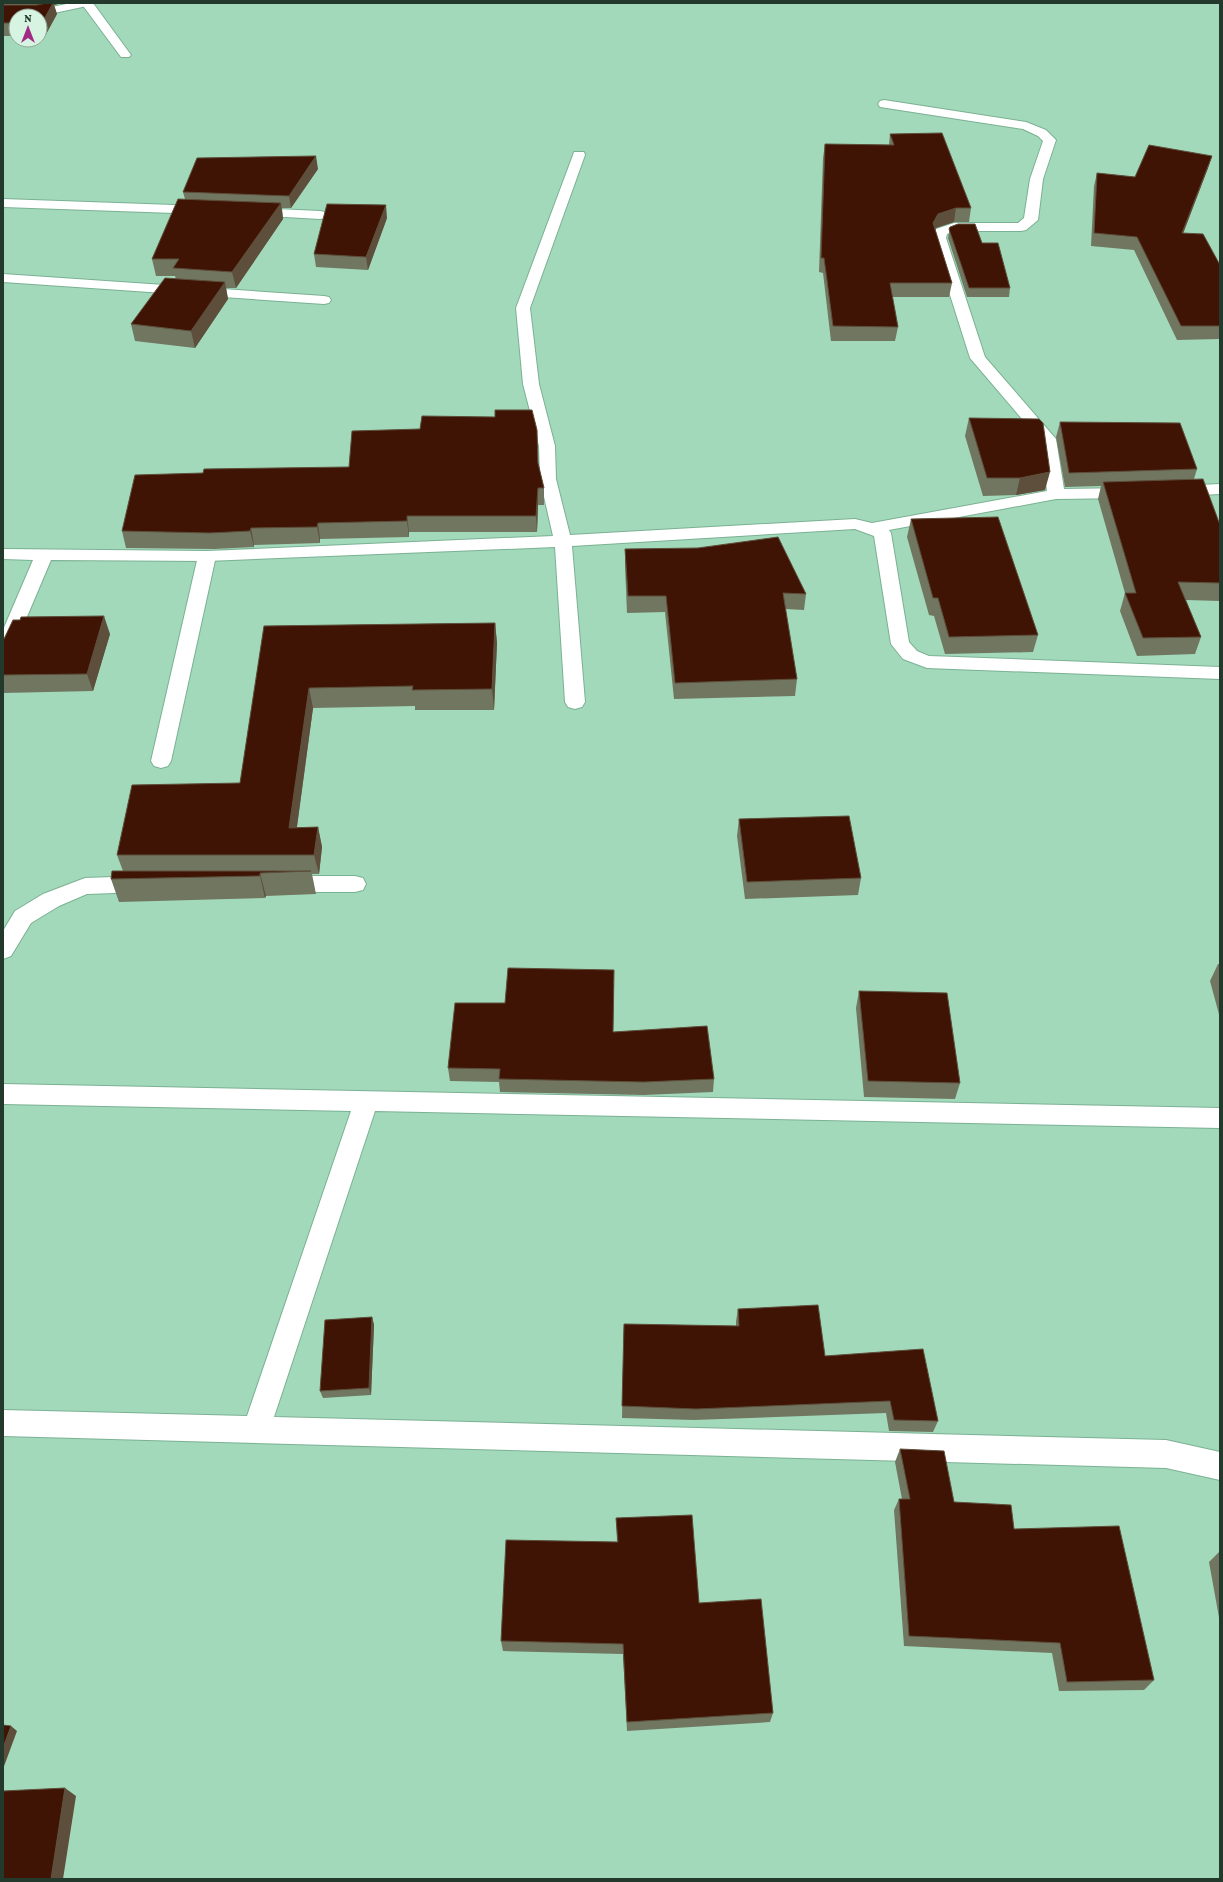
<svg xmlns="http://www.w3.org/2000/svg" width="1223" height="1882" viewBox="0 0 1223 1882" font-family="'Crimson Pro',serif">
  <style>
    .lines { fill: none; stroke-linecap: round; stroke-linejoin: round }
    .lane-casing { stroke: #7bb193; stroke-width: 2 }
    .street-casing { stroke: #7bb193; stroke-width: 2 }
    .lane { fill: #fff; fill-rule: evenodd }
    .street { fill: #fff; fill-rule: evenodd }
    .wall { fill: #717660 }
    .shaded-wall { fill: #5d4f3b }
    .building { fill: #401405; stroke: #5d4f3b }
  </style>
  <rect width="100%" height="100%" fill="#a2d9ba"/>
  <g class="lines">
    <defs>
      <path id="lane" d="M81 3H93L131 55 129 57H121Z
        M207 551 213 552 216 556 171 761 168 766 161 768 154 766 151 761 198 556 201 552Z"/>
      <path id="street" d="M71 3H93L87 6 40 16H3V10H38Z
        M884 100 1026 122 1046 130 1056 140 1043 179 1038 220 1026 230 1021 231H956L947 234 946 238 985 357 1056 439 1064 489 1129 488 1135 489 1137 493 1135 497 1129 498 1056 499 889 530 891 533 909 642 917 651 929 656 1220 667V679L927 668 903 659 891 644 874 536 855 529 572 546 585 702 582 707 575 709 568 707 565 702 555 547 207 561 51 560 12 652 10 656 3 658V630L33 560 3 559V549L207 551 553 536 540 479 539 446 523 384 516 308 573 155 574 152H584L585 155 530 308 539 384 555 446 556 479 570 535 855 519 872 523 1047 491 1040 440 970 358 932 238 936 229 954 223H1018L1024 218 1030 179 1043 141 1038 136 1023 129 880 107 878 104 880 101Z
        M3 199 203 206 208 207 210 210 208 213 203 214 3 207Z
        M253 208 320 211 325 212 327 215 325 218 320 219 248 215 246 212 248 209Z
        M3 274 324 296 329 297 331 300 329 303 324 304 3 282Z
        M1220 484V494L1177 496 1171 495 1169 491 1171 487 1177 486Z
        M142 876 150 878 153 884 150 890 142 892 87 894 59 906 31 923 11 956 3 959V931L15 911 43 894 85 878Z
        M284 876H355L363 878 366 884 363 890 355 892H284L276 890 273 884 276 878Z
        M3 1084 1220 1108V1128L375 1111 274 1417 1166 1440 1220 1452V1480L1166 1468 3 1436V1410L247 1416 351 1111 3 1104Z"/>
    </defs>
    <use href="#lane" class="lane-casing"/>
    <use href="#street" class="street-casing"/>
    <use href="#lane" class="lane"/>
    <use href="#street" class="street"/>
  </g>
  <path class="wall" d="M3 3H62L54 5 57 14 45 36H40V16H16V36H3Z
    M890 134 971 208 969 222H954L936 228 935 229 952 283 949 297H892L898 327 895 341H831L823 273 819 272 823 158 825 144 889 145Z
    M1212 156 1208 168 1183 233 1220 265V339L1177 340 1134 250 1091 246 1094 186 1097 173 1135 177Z
    M318 169 291 208H282L283 219 236 288H226L228 299 195 348 135 341 131 324 176 279 175 276H156L152 259 185 199 183 192Z
    M387 218 368 270 316 267 314 254Z
    M950 227 982 243 1010 288 1009 297H967L948 238Z
    M969 418 1045 490 1016 495 983 496 965 436Z
    M1060 422 1197 469 1194 479 1220 525V601L1186 600 1201 637 1195 654 1137 656 1120 611 1125 593 1098 499 1101 486 1065 487 1056 437Z
    M420 429 538 464 544 488V505H538L537 532H409V537L320 539V543L254 545V547L214 549 126 548 122 531 203 473 349 467Z
    M911 519 1038 635 1033 652 945 654 934 616 929 615 907 537Z
    M625 549 806 594 804 610 785 609 797 679 795 696 674 699 665 612 627 613 625 566Z
    M495 623 497 643 494 710H415V706L313 708 297 827H318L322 847 319 874H312L316 894 266 896 265 898 119 902 111 879 123 871 117 855 240 783 264 626Z
    M110 634 93 691 3 693V640Z
    M739 819 861 878 858 895 745 899 737 836Z
    M1218 964H1220V1018L1210 981Z
    M614 983 613 1032 714 1079 713 1092 644 1095 500 1092 499 1082 450 1081 448 1068 505 1003Z
    M859 991 960 1083 955 1099 864 1097 856 1008Z
    M738 1309 825 1356 938 1421 933 1432 889 1431 886 1413 694 1420 622 1418 624 1324 736 1326V1321Z
    M372 1317 374 1325 371 1395 323 1398 320 1391Z
    M900 1449 954 1502 1014 1529 1154 1680 1144 1690 1059 1691 1052 1653 904 1646 894 1510 899 1499H902L895 1462Z
    M616 1518 699 1603 773 1713 770 1722 627 1731 623 1654 503 1651 501 1641 617 1542Z
    M1220 1551V1623L1209 1562Z"/>
  <path class="shaded-wall" d="M36 3H62L54 5 57 14 45 36Z
    M316 156 318 169 291 208 289 196Z
    M1212 156 1208 168 1178 247 1182 233Z
    M281 203 283 219 236 288 232 272Z
    M386 205 387 218 368 270 366 257Z
    M956 208 954 222 936 228 931 237 933 223 938 214Z
    M225 282 228 299 195 348 191 331Z
    M1050 472 1045 490 1016 495 1020 478Z
    M538 488V505L537 532 536 516Z
    M407 516 409 532V537L407 521Z
    M318 523 320 539V543L317 527Z
    M251 528 254 545V547L250 531Z
    M104 616 110 634 93 691 87 674Z
    M495 623 497 643 494 710 492 689Z
    M309 688 313 708 294 848 289 828Z
    M318 827 322 847 319 874 314 855Z
    M260 873 266 896 265 898 260 876Z
    M372 1317 374 1325 371 1395 369 1388Z
    M11 1726 17 1731 3 1769V1748Z
    M65 1788 76 1796 63 1879H51Z"/>
  <path class="building" d="M46 3H53L42 23H40V16H16V23H3V5H37Z
    M942 133 971 208H956L938 214 933 223 952 283H890L898 327 833 326 824 258H821L825 144 894 145 890 134Z
    M1149 145 1212 156 1182 233 1203 234 1220 265V326H1181L1137 237 1094 233 1097 173 1135 177Z
    M316 156 289 196 183 192 197 158Z
    M178 199 281 203 232 272 173 268 179 259H152Z
    M327 204 386 205 366 257 314 254Z
    M958 224H975L982 243H998L1010 288H969L949 229 950 227Z
    M165 278 225 282 191 331 131 324Z
    M495 410H532L537 430 538 463 544 488H538L536 516H407V521L318 523 317 527 251 528 250 531 210 533 122 531 135 475 203 473 204 469 349 467 352 431 420 429 422 416 495 417Z
    M969 418 1039 419 1043 423 1050 472 1020 478H987Z
    M1060 422 1180 423 1197 469 1069 473Z
    M1203 479 1220 525V583L1178 582 1201 637 1143 638 1125 593H1136L1103 482Z
    M998 517 1038 635 949 637 938 598H933L911 519Z
    M778 537 806 594 783 593 797 679 675 683 666 596H628L625 549 698 548Z
    M104 616 87 674 3 675V640L4 639 13 620H20L21 617Z
    M495 623 492 689 412 690 413 686 309 688 289 828 318 827 314 855H117L132 785 240 783 264 626Z
    M849 816 861 878 747 882 739 819Z
    M112 871H311L260 873V876L111 879Z
    M508 968 614 970 613 1032 707 1026 714 1079 644 1082 499 1079 500 1069 448 1068 455 1003H505Z
    M859 991 947 993 960 1083 868 1081Z
    M818 1305 825 1356 923 1349 938 1421 894 1420 890 1401 696 1409 622 1406 624 1324 739 1326 738 1309Z
    M372 1317 369 1388 320 1391 325 1320Z
    M900 1449 944 1451 954 1502 1011 1505 1014 1529 1119 1526 1154 1680 1067 1682 1060 1643 909 1636 899 1499H910Z
    M692 1515 699 1603 761 1599 773 1713 627 1722 623 1644 501 1641 506 1540 618 1542 616 1518Z
    M3 1725 11 1726 3 1748Z
    M65 1788 51 1879H3V1791Z"/>
  <rect width="1223" height="1882" fill="none" stroke="#22392c" stroke-width="8"/>
  <g transform="translate(28 28)"><circle r="19" fill="#d7f3e2" stroke="#8fa999"/>
  <path d="M0-3L7 15L0 10L-7 15Z" fill="#a12b84"/>
  <text y="-6" font-size="11" font-weight="bold" text-anchor="middle" fill="#22392c">N</text>
  </g>
</svg>
